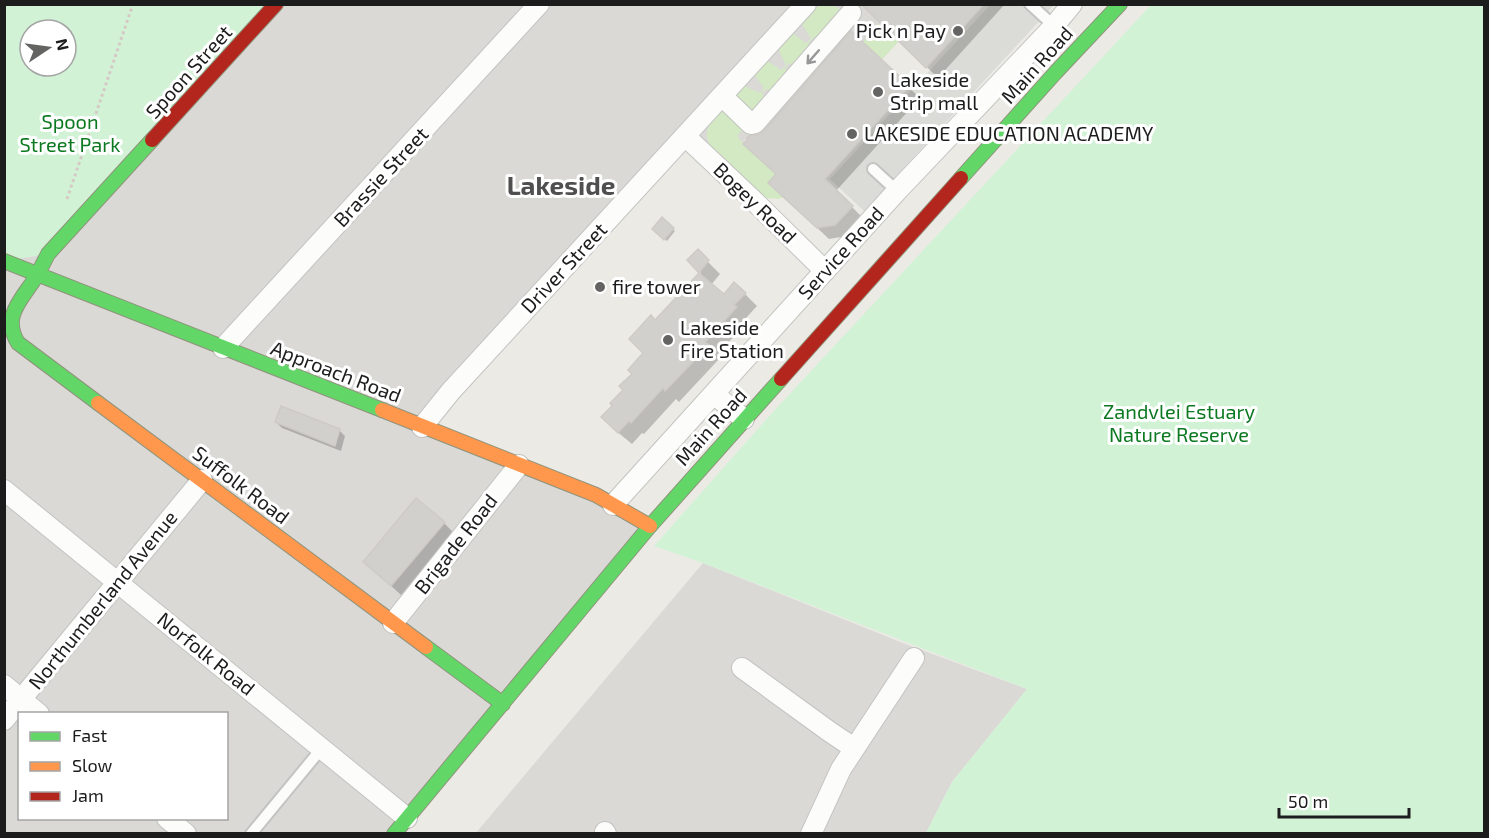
<svg xmlns="http://www.w3.org/2000/svg" width="1489" height="838" viewBox="0 0 1489 838" font-family="'Exo 2',sans-serif">
  <style>
    .residential { fill: #dad9d6; fill-rule: evenodd }
    .grass { fill: #d3e9c3 }
    .park { fill: #d2f2d6; fill-rule: evenodd }
    .parking { fill: #dbdbd8 }
    .shadow { fill: #0003 }
    .building { fill: #d1d0cc; stroke: #cecbc6; stroke-width: 1.5 }
    .lines { fill: none; stroke-linecap: round; stroke-linejoin: round }
    .lane-casing { stroke: #c3c3c1; stroke-width: 14 }
    .street-casing { stroke: #c3c3c1; stroke-width: 22 }
    .fast-casing { stroke: #90947d; stroke-width: 16 }
    .slow-casing { stroke: #90947d; stroke-width: 16 }
    .jam-casing { stroke: #90947d; stroke-width: 16 }
    .path { stroke: #d6c9c5; stroke-width: 3; stroke-dasharray: 3 3; stroke-linecap: butt }
    .lane { stroke: #fcfcfb; stroke-width: 10 }
    .street { stroke: #fcfcfb; stroke-width: 20 }
    .fast { stroke: #63d668; stroke-width: 14 }
    .slow { stroke: #ff974d; stroke-width: 14 }
    .jam { stroke: #b3261e; stroke-width: 14 }
    .oneway { stroke: #979797 }
    .poi-dot { fill: #646462; stroke: #fff; stroke-width: 2 }
    .labels { text-anchor: middle; stroke-width: 6; stroke-linejoin: round; paint-order: stroke }
    .poi-label { font-size: 20px; fill: #1c1c1c; stroke: #fff; text-anchor: start }
    .street-label { font-size: 20px; fill: #1c1c1c; stroke: #fff }
    .park-label { font-size: 20px; fill: #0c7921; stroke: #fff }
    .district-label { font-size: 26px; font-weight: bold; fill: #4f4f4f; stroke: #fff }
  </style>
  <rect width="100%" height="100%" fill="#ebeae5"/>
  <path class="residential" d="M276 5H932L753 200 685 137 423 427 650 526 394 833H5L4 261ZM20 714H226V818H20Z
    M703 563 903 643 1027 689 952 782 926 833 475 834Z"/>
  <path class="grass" d="M819 5H832L839 8 841 14 829 33 814 37 808 43 811 47 797 67 789 63 785 68 790 76 772 91 767 89 762 92 764 97 750 113 731 100 744 86 760 93 764 88 754 74 767 61 781 70 786 65 778 49 792 33 806 43 811 38 801 23Z
    M880 23 899 41 768 183 783 197 779 199 765 198 715 153C699 133 709 123 724 108L742 126V130L738 135 739 139 762 161 871 50 863 42Z"/>
  <path class="park" d="M4 5H276L48 254 5 261ZM30 30H66V66H30Z
    M1151 5H1484V833H926L952 782 1027 689 703 563 654 546 772 413Z"/>
  <path class="parking" d="M990 5H1054L864 211 830 179Z"/>
  <path class="shadow" d="M872 4H1005L938 78 868 9Z
    M851 33 920 98 836 191 863 218 847 236 829 239 781 194 778 174 758 136 765 132Z
    M662 219 675 231 667 241 654 229Z
    M698 252 720 274 711 285 724 296 745 294 757 306 746 318 748 321 717 355 720 358 679 402 676 399 644 434 642 433 632 444 615 430 614 406 625 390 645 353 656 322 701 273 689 260Z
    M276 422 339 430 345 436 341 451 282 428Z
    M444 523 453 532 401 595 365 562Z"/>
  <path class="building" d="M861 4H984L926 68Z
    M851 31 910 86 825 179 853 206 835 225 817 228 768 183 776 174 743 144 748 140 747 138 749 136 758 135 764 131Z
    M662 217 674 228 664 240 652 229Z
    M698 249 709 260 699 273 724 294 734 282 746 293 734 305 737 307 705 342 709 345 665 391 663 388 631 423 629 421 618 433 601 417 612 406 610 403 623 390 619 386 632 374 628 370 643 353 629 339 651 315 655 320 699 273 687 260Z
    M281 406 340 429 335 446 275 422Z
    M416 498 445 522 391 586 363 562Z"/>
  <g class="lines">
    <defs>
      <path id="lane" d="M1030 4 1054 26
        M873 169 897 191
        M251 834 322 748"/>
      <path id="street" d="M722 96 751 124 755 123 851 13
        M685 136 753 200 825 271
        M223 348 539 4
        M714 394 744 419
        M422 427 451 391 806 4
        M4 490 407 818
        M613 505 897 191 1054 26 1072 4
        M393 623 519 465
        M742 668 830 732 854 748
        M4 685 39 714
        M4 720 202 480
        M167 818 186 834
        M605 832 606 834
        M811 834 841 769 914 658"/>
      <path id="fast" d="M961 178 1056 72 1120 4
        M4 261 382 410
        M98 403 18 343C3 319 18 303 32 283 38 274 43 264 48 254L152 140
        M426 647 503 704
        M394 834 650 526 781 379"/>
      <path id="slow" d="M98 403 426 647
        M382 410 596 495 650 526"/>
      <path id="jam" d="M152 140 276 4
        M781 379 961 178"/>
    </defs>
    <use href="#lane" class="lane-casing"/>
    <use href="#street" class="street-casing"/>
    <use href="#fast" class="fast-casing"/>
    <use href="#slow" class="slow-casing"/>
    <use href="#jam" class="jam-casing"/>
    <path class="path" d="M67 199 133 4"/>
    <use href="#lane" class="lane"/>
    <use href="#street" class="street"/>
    <use href="#fast" class="fast"/>
    <use href="#slow" class="slow"/>
    <use href="#jam" class="jam"/>
  </g>
  <defs><path id="oneway-shaft" d="M-6 0H5M1.5-3L5.5 0L1.5 3" fill="none" stroke-width="1.6" stroke-linecap="round" stroke-linejoin="round" transform="scale(1.5)"/></defs>
  <use class="oneway" href="#oneway-shaft" transform="translate(813 57) rotate(131)"/>
  <g class="poi-dot">
    <circle cx="958" cy="31" r="6"/>
    <circle cx="878" cy="92" r="6"/>
    <circle cx="852" cy="134" r="6"/>
    <circle cx="600" cy="287" r="6"/>
    <circle cx="668" cy="340" r="6"/>
  </g>
  <g class="labels">
    <g class="poi-label">
      <text x="946" y="38" text-anchor="end">Pick n Pay</text>
      <text x="890" y="87">Lakeside<tspan x="890" dy="23">Strip mall</tspan></text>
      <text x="864" y="141">LAKESIDE EDUCATION ACADEMY</text>
      <text x="612" y="294">fire tower</text>
      <text x="680" y="335">Lakeside<tspan x="680" dy="23">Fire Station</tspan></text>
    </g>
    <g class="street-label">
      <text transform="translate(1037 65) rotate(-48)" y="7">Main Road</text>
      <text transform="translate(189 72) rotate(-48)" y="7">Spoon Street</text>
      <text transform="translate(381 177) rotate(-47)" y="7">Brassie Street</text>
      <text transform="translate(755 203) rotate(44)" y="7">Bogey Road</text>
      <text transform="translate(841 253) rotate(-48)" y="7">Service Road</text>
      <text transform="translate(564 268) rotate(-47)" y="7">Driver Street</text>
      <text transform="translate(336 372) rotate(21)" y="7">Approach Road</text>
      <text transform="translate(711 427) rotate(-48)" y="7">Main Road</text>
      <text transform="translate(241 485) rotate(37)" y="7">Suffolk Road</text>
      <text transform="translate(456 544) rotate(-52)" y="7">Brigade Road</text>
      <text transform="translate(103 600) rotate(-51)" y="7">Northumberland Avenue</text>
      <text transform="translate(206 654) rotate(39)" y="7">Norfolk Road</text>
    </g>
    <g class="park-label">
      <text x="70" y="129">Spoon<tspan x="70" dy="23">Street Park</tspan></text>
      <text x="1179" y="419">Zandvlei Estuary<tspan x="1179" dy="23">Nature Reserve</tspan></text>
    </g>
    <g class="district-label">
      <text x="561" y="195">Lakeside</text>
    </g>
  </g>
  <rect width="1489" height="838" fill="none" stroke="#1c1c1c" stroke-width="12"/>
  <rect x="18" y="712" width="210" height="108" fill="#ffffff" stroke="#a4a4a4" stroke-width="1.5"/>
  <rect x="30" y="732" width="30" height="9" fill="#63d668" stroke="#a4a4a4" stroke-width="1.5"/>
  <text x="72" y="742" font-size="18" fill="#1c1c1c">Fast</text>
  <rect x="30" y="762" width="30" height="9" fill="#ff974d" stroke="#a4a4a4" stroke-width="1.5"/>
  <text x="72" y="772" font-size="18" fill="#1c1c1c">Slow</text>
  <rect x="30" y="792" width="30" height="9" fill="#b3261e" stroke="#a4a4a4" stroke-width="1.5"/>
  <text x="72" y="802" font-size="18" fill="#1c1c1c">Jam</text>
  <g transform="translate(48 48) rotate(77)"><circle r="28" fill="#ffffff" stroke="#a4a4a4" stroke-width="1.5"/>
  <path d="M0-4.5L10 22L0 15L-10 22Z" fill="#646462"/>
  <text y="-9" font-size="16" font-weight="bold" text-anchor="middle" fill="#1c1c1c">N</text>
  </g>
  <path d="M1279 808v9h130v-9" fill="none" stroke="#1c1c1c" stroke-width="3"/>
  <text x="1288" y="808" font-size="18" fill="#1c1c1c" stroke="#ffffff" stroke-width="4.5" paint-order="stroke">50 m</text>
</svg>
